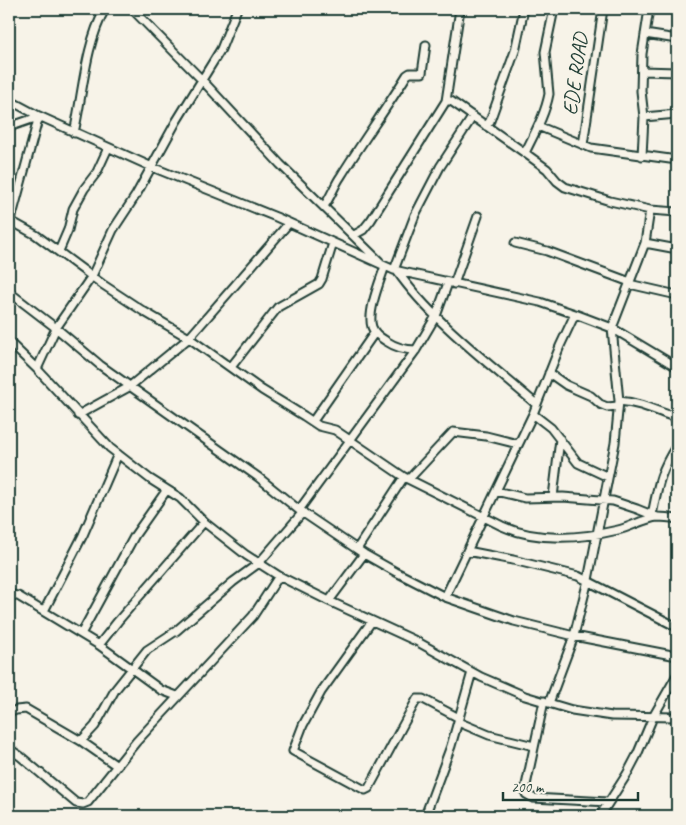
<svg xmlns="http://www.w3.org/2000/svg" width="686" height="825" viewBox="0 0 686 825" font-family="Caveat,sans-serif">
  <style>
    .lines { fill: none; stroke-linecap: round; stroke-linejoin: round }
    .minor-casing { stroke: #1f3d34; stroke-width: 11 }
    .minor { stroke: #f7f3e8; stroke-width: 7 }
    .labels { text-anchor: middle; stroke-width: 4; stroke-linejoin: round; paint-order: stroke }
    .street-label { font-size: 21px; fill: #1f3d34; stroke: #f7f3e8 }
  </style>
  <rect width="100%" height="100%" fill="#f7f3e8"/>
  <filter id="ink" filterUnits="userSpaceOnUse"><feTurbulence type="fractalNoise" baseFrequency=".02" numOctaves="2"/><feDisplacementMap in="SourceGraphic" scale="10" xChannelSelector="R" yChannelSelector="G"/><feConvolveMatrix kernelMatrix="1 2 1 2 8 2 1 2 1" color-interpolation-filters="sRGB"/></filter>
  <g filter="url(#ink)">
    <g class="lines">
      <defs>
        <path id="minor" d="M132 9 202 80 280 164 379 261
          M645 34 677 39
          M642 71 677 72
          M9 100 39 116 152 167 276 217 394 270 540 302 575 314 612 328 677 367
          M446 101H451L525 153 547 169 557 181 565 187 610 201 650 210 677 212
          M644 117 677 114
          M486 126 490 121 515 51 524 9
          M538 126 591 148 677 160
          M9 127 32 119H39
          M74 133C83 93 85 45 105 9
          M583 145 603 9
          M525 153C534 134 545 115 549 94L545 52 554 9
          M642 156 644 117 641 91 642 54 649 9
          M324 206C331 197 334 186 341 176 362 142 386 109 407 75L410 73H422L426 45
          M9 220 36 235 102 284 143 311 189 338 262 390 304 416 319 426 335 430 404 477 502 526C538 542 580 539 618 530 631 527 645 518 658 517 664 517 671 518 677 519
          M9 227 39 116
          M354 235 363 230 371 220 446 101 460 9
          M515 243 547 251 630 282
          M645 243 677 249
          M59 251 68 230 73 209 84 189 97 172 108 148
          M385 266C380 281 367 312 372 327 374 333 381 338 386 341 395 347 405 350 416 350
          M394 270 415 215 440 167 473 116
          M397 271C431 320 491 365 536 404
          M454 284 478 216
          M629 284 677 295
          M9 292 56 328 100 365 258 477 299 510 364 554 396 572 445 597 514 621 574 636 677 656
          M9 342 37 369 110 448 150 479 180 498 204 522 246 555 279 576 329 601 416 641 481 677 525 696 572 710 612 716 677 717
          M231 367 278 307 319 284 322 279 333 243
          M37 369 56 328 92 276 113 230 136 195 176 122 221 49 237 9
          M549 373 566 385 591 396 600 404 607 407 618 406
          M619 401C642 403 656 411 677 418
          M533 414 551 428 578 463 608 477
          M78 415 129 387 189 338 289 223
          M313 421 375 332
          M409 479 453 432 486 436 518 444
          M496 491 525 498 563 497 613 501 637 509 657 517
          M553 497 560 439
          M299 510 416 350 436 316 448 283
          M652 515C658 485 660 471 677 445
          M357 549 404 477
          M467 551 513 560 578 576 677 627
          M9 594 18 596 99 645 161 690 177 696
          M445 597 533 414 560 346 575 314
          M329 601 364 554
          M44 611 83 535 118 454
          M372 621 321 692 303 725 293 751 365 790 369 788 417 699H423L459 718
          M81 634 135 535 166 491
          M99 645 118 621 204 522
          M544 701 525 790 526 794 533 798 608 802
          M549 703 574 636 588 580 615 443 619 401 612 328 645 243 650 210
          M9 713 16 710 26 709 81 741 117 766
          M458 722 489 735 534 746
          M81 741 95 726 115 690 147 650 176 631 233 582 259 563 303 512
          M9 749 20 756 76 803 83 804 88 802 136 742 253 616 279 576
          M425 816 451 746 472 672
          M600 816 627 774 637 755 653 717 677 675"/>
      </defs>
      <use href="#minor" class="minor-casing"/>
      <use href="#minor" class="minor"/>
    </g>
  </g>
  <g class="labels">
    <g class="street-label">
      <text transform="translate(575 74) rotate(-82)" y="7">EDE ROAD</text>
    </g>
  </g>
  <rect width="686" height="825" fill="none" stroke="#f7f3e8" stroke-width="30"/>
  <rect x="15" y="15" width="656" height="795" fill="none" stroke="#1f3d34" stroke-width="2" filter="url(#ink)"/>
  <path d="M503 792v8h135v-8" fill="none" stroke="#1f3d34" stroke-width="2.5"/>
  <text x="511" y="792" font-size="15" fill="#1f3d34" stroke="#f7f3e8" stroke-width="4" paint-order="stroke">200 m</text>
</svg>
